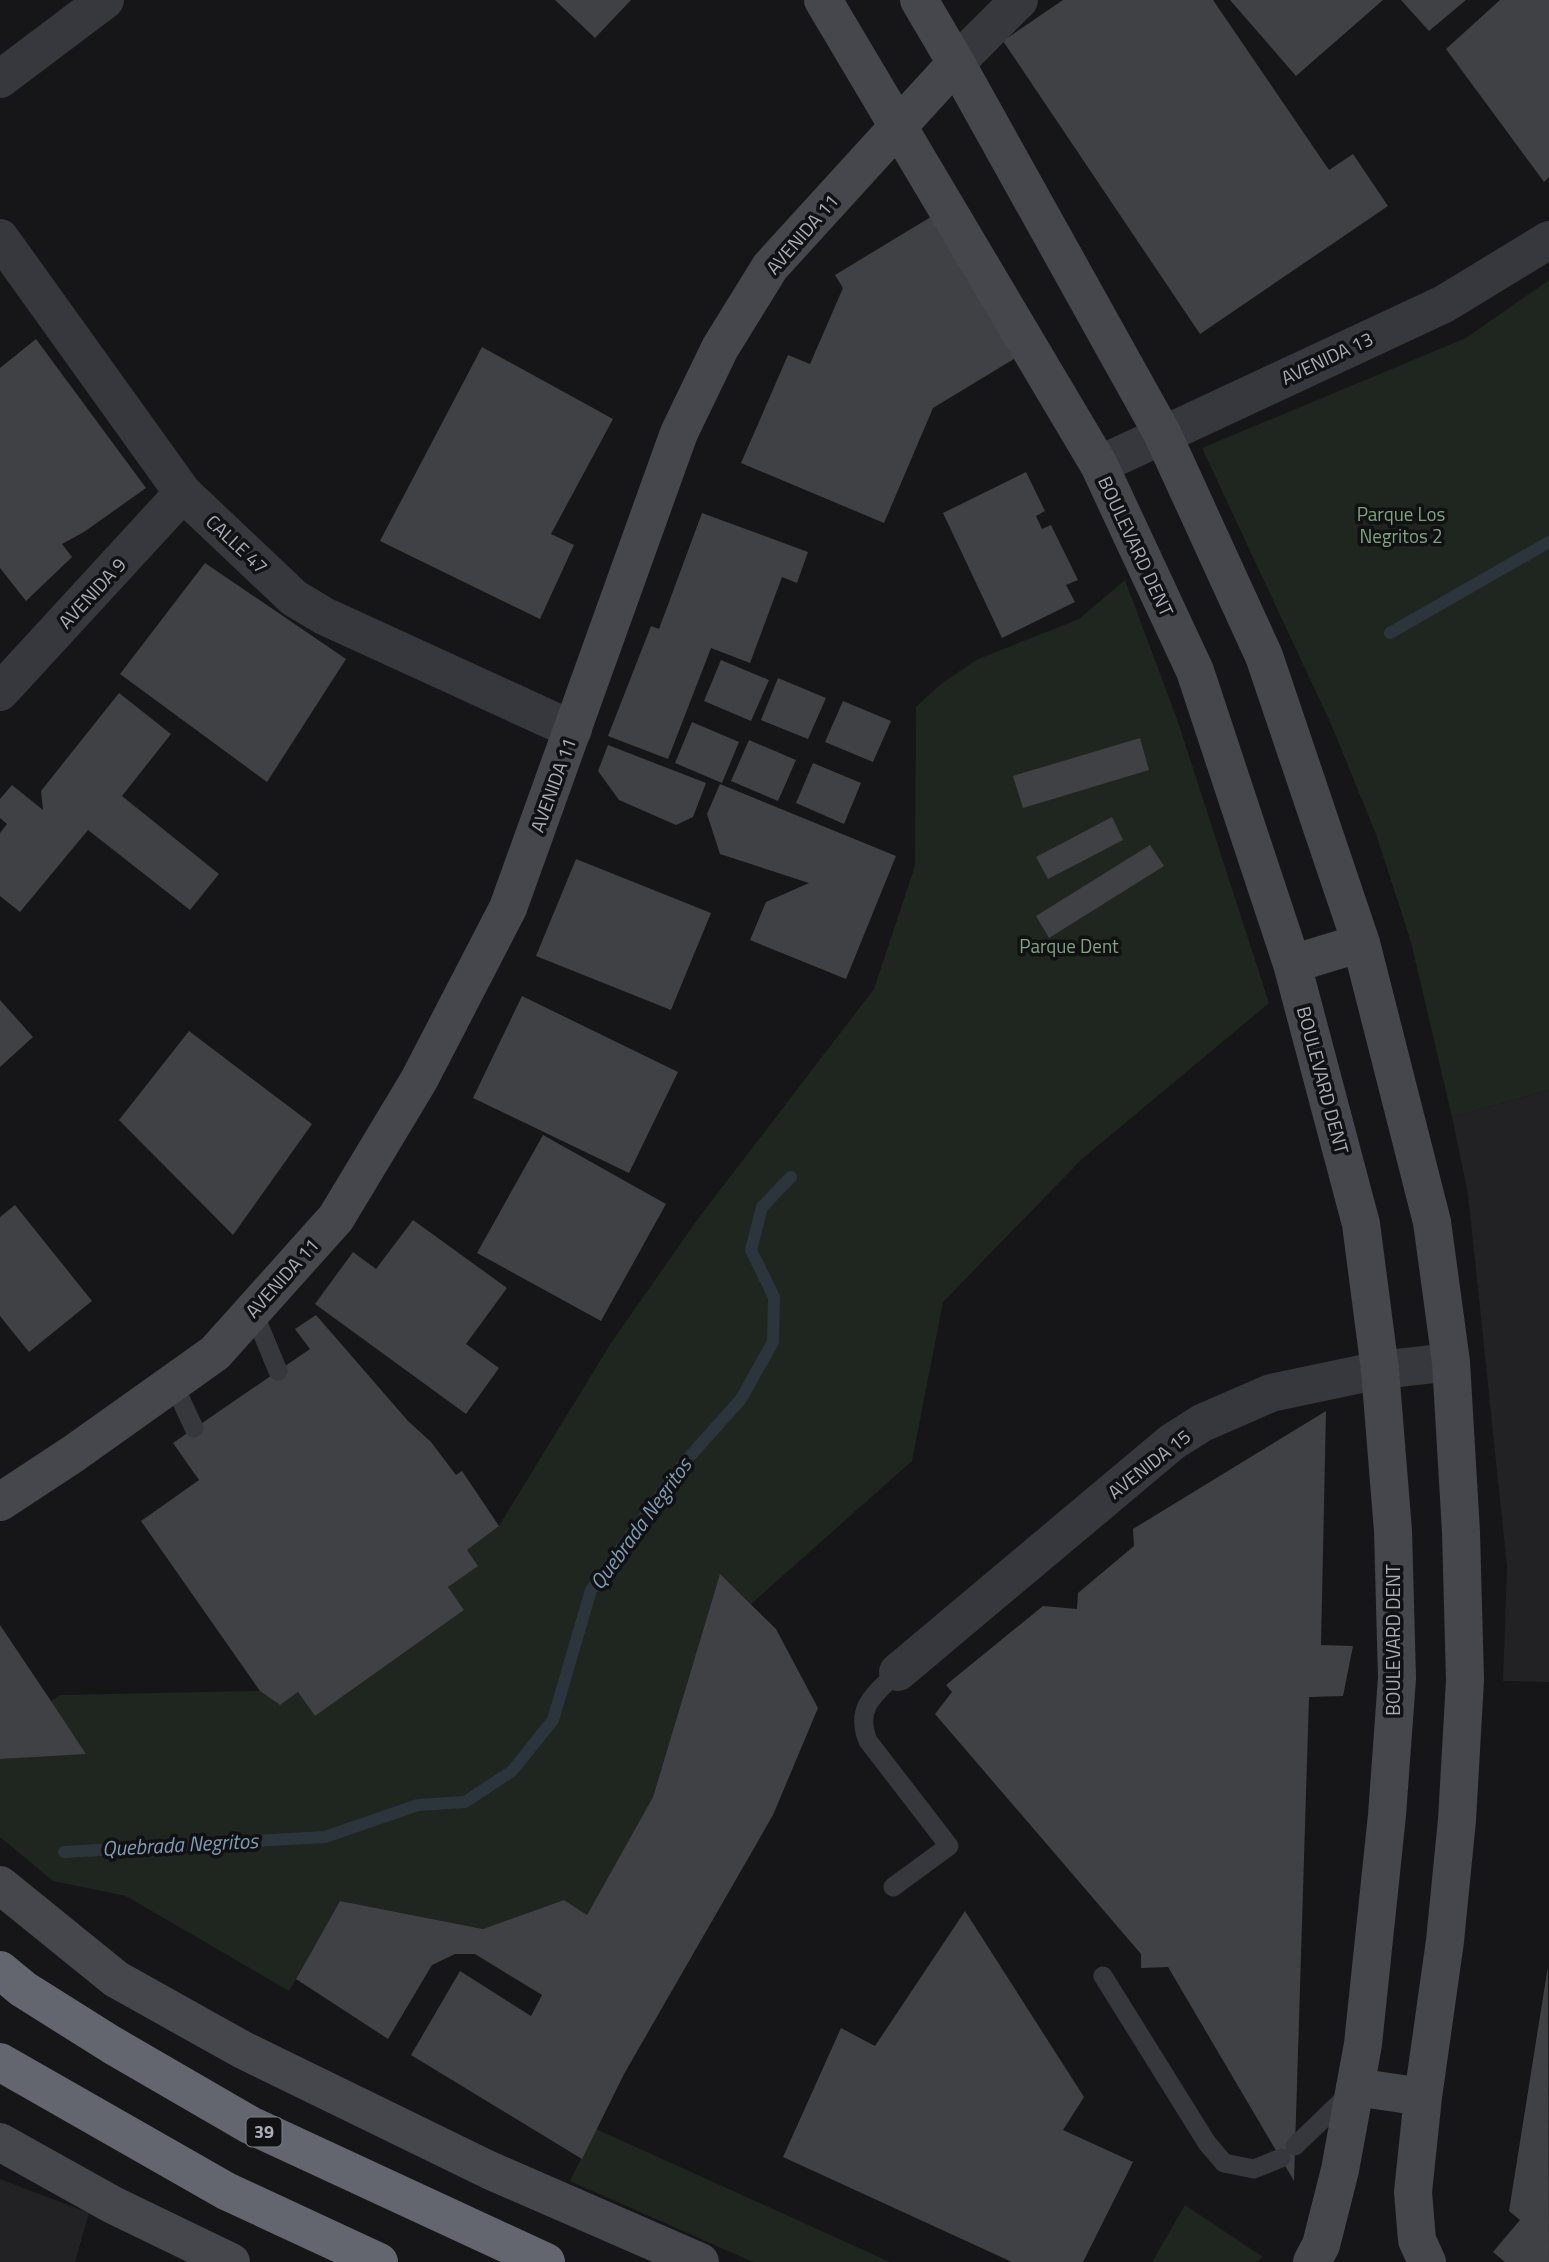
<svg xmlns="http://www.w3.org/2000/svg" width="1549" height="2262" viewBox="0 0 1549 2262" font-family="'Titillium Web',sans-serif">
  <style>
    .built { fill: #222225 }
    .green { fill: #1e261f }
    .lines { fill: none; stroke-linecap: round; stroke-linejoin: round }
    .stream { stroke: #2c353c; stroke-width: 12 }
    .building { fill: #404145 }
    .lane { stroke: #37383d; stroke-width: 19 }
    .street { stroke: #37383d; stroke-width: 38 }
    .secondary { stroke: #45474d; stroke-width: 38 }
    .highway { stroke: #63666e; stroke-width: 38 }
    .labels { text-anchor: middle; stroke-width: 7; stroke-linejoin: round; paint-order: stroke }
    .shield { fill: #111113; stroke: #7b7e86; stroke-width: 2 }
    .shield-label { font-size: 18px; font-weight: bold; fill: #a8adb8 }
    .street-label { font-size: 19px; fill: #a8adb8; stroke: #111113 }
    .park-label { font-size: 19px; fill: #7fa381; stroke: #111113 }
    .water-label { font-size: 21px; font-style: italic; fill: #7f9bb3; stroke: #111113 }
  </style>
  <rect width="100%" height="100%" fill="#161618"/>
  <path class="built" d="M1549 1090V1682L1503 1681 1507 1566 1468 1194 1452 1117Z
    M0 2179 89 2213 75 2262H0Z"/>
  <path class="green" d="M1549 280V1090L1452 1117 1411 942 1376 834 1331 724 1202 448 1466 338Z
    M1125 580 1178 722 1269 1003 1082 1159 943 1302 912 1461 751 1604 720 1575 653 1797 587 1915 564 1900 483 1929 340 1901 289 1991 126 1896 53 1881 0 1837V1759L85 1753 51 1701 60 1695 260 1691 280 1705 298 1692 315 1716 464 1610 448 1587 467 1550 499 1526 611 1343 697 1220 874 989 915 866 916 707 941 684 976 660 1079 619Z
    M596 2129 890 2262H753L570 2181Z
    M1185 2205 1263 2257 1257 2262H1152Z"/>
  <g class="lines">
    <path class="stream" d="M1390 633 1549 542
      M64 1852 325 1837 418 1805 465 1802 512 1771 553 1720 591 1590 682 1465 741 1399 773 1342 774 1297 751 1250 762 1207 791 1177"/>
  </g>
  <path class="building" d="M555 0H631L595 38Z
    M1063 0H1213L1329 170 1353 154 1388 206 1200 334 1003 41Z
    M1230 0H1383L1296 76Z
    M1401 0H1466L1429 31Z
    M1500 0H1549V177L1544 182 1446 49Z
    M934 215 1019 356 933 408 884 523 741 463 788 355 810 364 843 288 835 275Z
    M36 339 146 488 84 532 62 544 72 557 26 601 0 568V368Z
    M482 347 613 419 551 534 574 545 540 619 380 541Z
    M1026 472 1045 511 1036 516 1042 529 1051 525 1078 580 1066 585 1075 602 1002 638 943 513Z
    M702 513 808 552 797 583 782 577 750 663 711 648 668 759 608 736 651 626 659 629Z
    M205 563 346 659 267 782 120 674Z
    M721 660 769 680 751 721 704 701Z
    M778 678 826 698 808 739 761 720Z
    M119 693 171 734 122 796 219 874 190 910 88 830 20 912 0 896V833L7 824 0 818V799L12 785 43 810 41 791Z
    M843 701 891 721 873 762 825 742Z
    M692 722 739 742 722 783 675 763Z
    M1140 738 1149 770 1023 808 1013 776Z
    M749 740 796 760 778 801 731 781Z
    M608 745 706 783 693 817 676 825 619 800 598 771Z
    M813 763 861 783 844 824 796 803Z
    M720 784 896 856 846 979 750 940 766 902 809 883 720 854 707 814Z
    M1112 817 1123 840 1048 879 1036 857Z
    M1150 845 1164 866 1049 938 1036 916Z
    M576 859 711 913 671 1010 536 956Z
    M522 996 678 1072 629 1173 473 1098Z
    M0 1000 33 1037 0 1067Z
    M189 1031 312 1124 233 1235 119 1120Z
    M543 1135 666 1204 601 1321 477 1253Z
    M15 1205 92 1301 29 1352 0 1316V1217Z
    M413 1220 507 1288 466 1344 499 1368 466 1414 315 1304 353 1252 376 1269Z
    M316 1315 408 1421 431 1442 456 1475 462 1471 499 1526 467 1550 478 1566 448 1587 464 1610 315 1716 298 1692 280 1705 260 1691 141 1521 199 1480 173 1443 310 1349 295 1329Z
    M1326 1411 1321 1645 1353 1646 1343 1696 1309 1697 1294 2181 1168 1967 1141 1968V1954L935 1714 952 1692 946 1685 1043 1606 1077 1609 1078 1593 1134 1546 1133 1529Z
    M720 1574 776 1629 818 1708 773 1815 624 2074 582 2159 411 2055 460 1971 531 2016 542 1995 475 1954H455L432 1965 388 2039 296 1979 340 1901 483 1929 564 1900 587 1915 653 1797Z
    M0 1625 51 1701 86 1754 0 1759Z
    M965 1911 1084 2097 1063 2130 1133 2162 1083 2262H1012L783 2157 841 2028 875 2046Z
    M1548 1966 1549 2262H1505L1493 2252 1520 2220 1509 2211Z"/>
  <g class="lines">
    <path class="lane" d="M253 1311 278 1371
      M173 1383 194 1428
      M893 1887 949 1846 868 1741C854 1707 876 1693 898 1672
      M1103 1976 1207 2143 1224 2163 1254 2169 1281 2158
      M1295 2146 1350 2093"/>
    <path class="street" d="M956 63 1019 0
      M0 79 105 0
      M0 238 183 493 294 598 324 616 573 730
      M1099 465 1444 304 1549 240
      M0 692 183 493
      M898 1672 1172 1442 1202 1423 1271 1393 1380 1370 1451 1362"/>
    <path class="secondary" d="M823 0 1099 465 1195 671 1292 964 1361 1224 1380 1370 1393 1531 1397 1678 1387 1815 1363 2044 1340 2170 1321 2245 1312 2262
      M919 0 956 63 1162 433 1264 656 1361 943 1432 1222 1451 1362 1461 1532 1465 1680 1457 1820 1445 1941 1423 2097 1413 2192 1417 2240 1427 2262
      M1292 964 1361 943
      M0 1502 73 1454 215 1353 336 1218 419 1080 508 908 679 433 720 348 770 267 956 63
      M0 1885 116 1979 243 2050 489 2170 700 2262
      M1355 2087 1423 2097
      M0 2142 113 2205 231 2262"/>
    <path class="highway" d="M0 1970 23 1989 112 2045 250 2125 546 2262
      M0 2062 226 2191 379 2262"/>
  </g>
  <g class="labels">
    <rect class="shield" x="246.5" y="2117.5" width="35" height="29" rx="5"/>
    <g class="shield-label">
      <text x="264" y="2138">39</text>
    </g>
    <g class="street-label">
      <text transform="translate(802 234) rotate(-49)" y="7">AVENIDA 11</text>
      <text transform="translate(1327 358) rotate(-25)" y="7">AVENIDA 13</text>
      <text transform="translate(237 544) rotate(43)" y="7">CALLE 47</text>
      <text transform="translate(1136 546) rotate(65)" y="7">BOULEVARD DENT</text>
      <text transform="translate(92 593) rotate(-47)" y="7">AVENIDA 9</text>
      <text transform="translate(553 785) rotate(-70)" y="7">AVENIDA 11</text>
      <text transform="translate(1323 1080) rotate(75)" y="7">BOULEVARD DENT</text>
      <text transform="translate(282 1278) rotate(-48)" y="7">AVENIDA 11</text>
      <text transform="translate(1149 1464) rotate(-38)" y="7">AVENIDA 15</text>
      <text transform="translate(1393 1640) rotate(-90)" y="7">BOULEVARD DENT</text>
    </g>
    <g class="park-label">
      <text x="1401" y="521">Parque Los<tspan x="1401" dy="22">Negritos 2</tspan></text>
      <text x="1069" y="953">Parque Dent</text>
    </g>
    <g class="water-label">
      <text transform="translate(641 1524) rotate(-54)" y="7">Quebrada Negritos</text>
      <text transform="translate(180 1845) rotate(-3)" y="7">Quebrada Negritos</text>
    </g>
  </g>
</svg>
